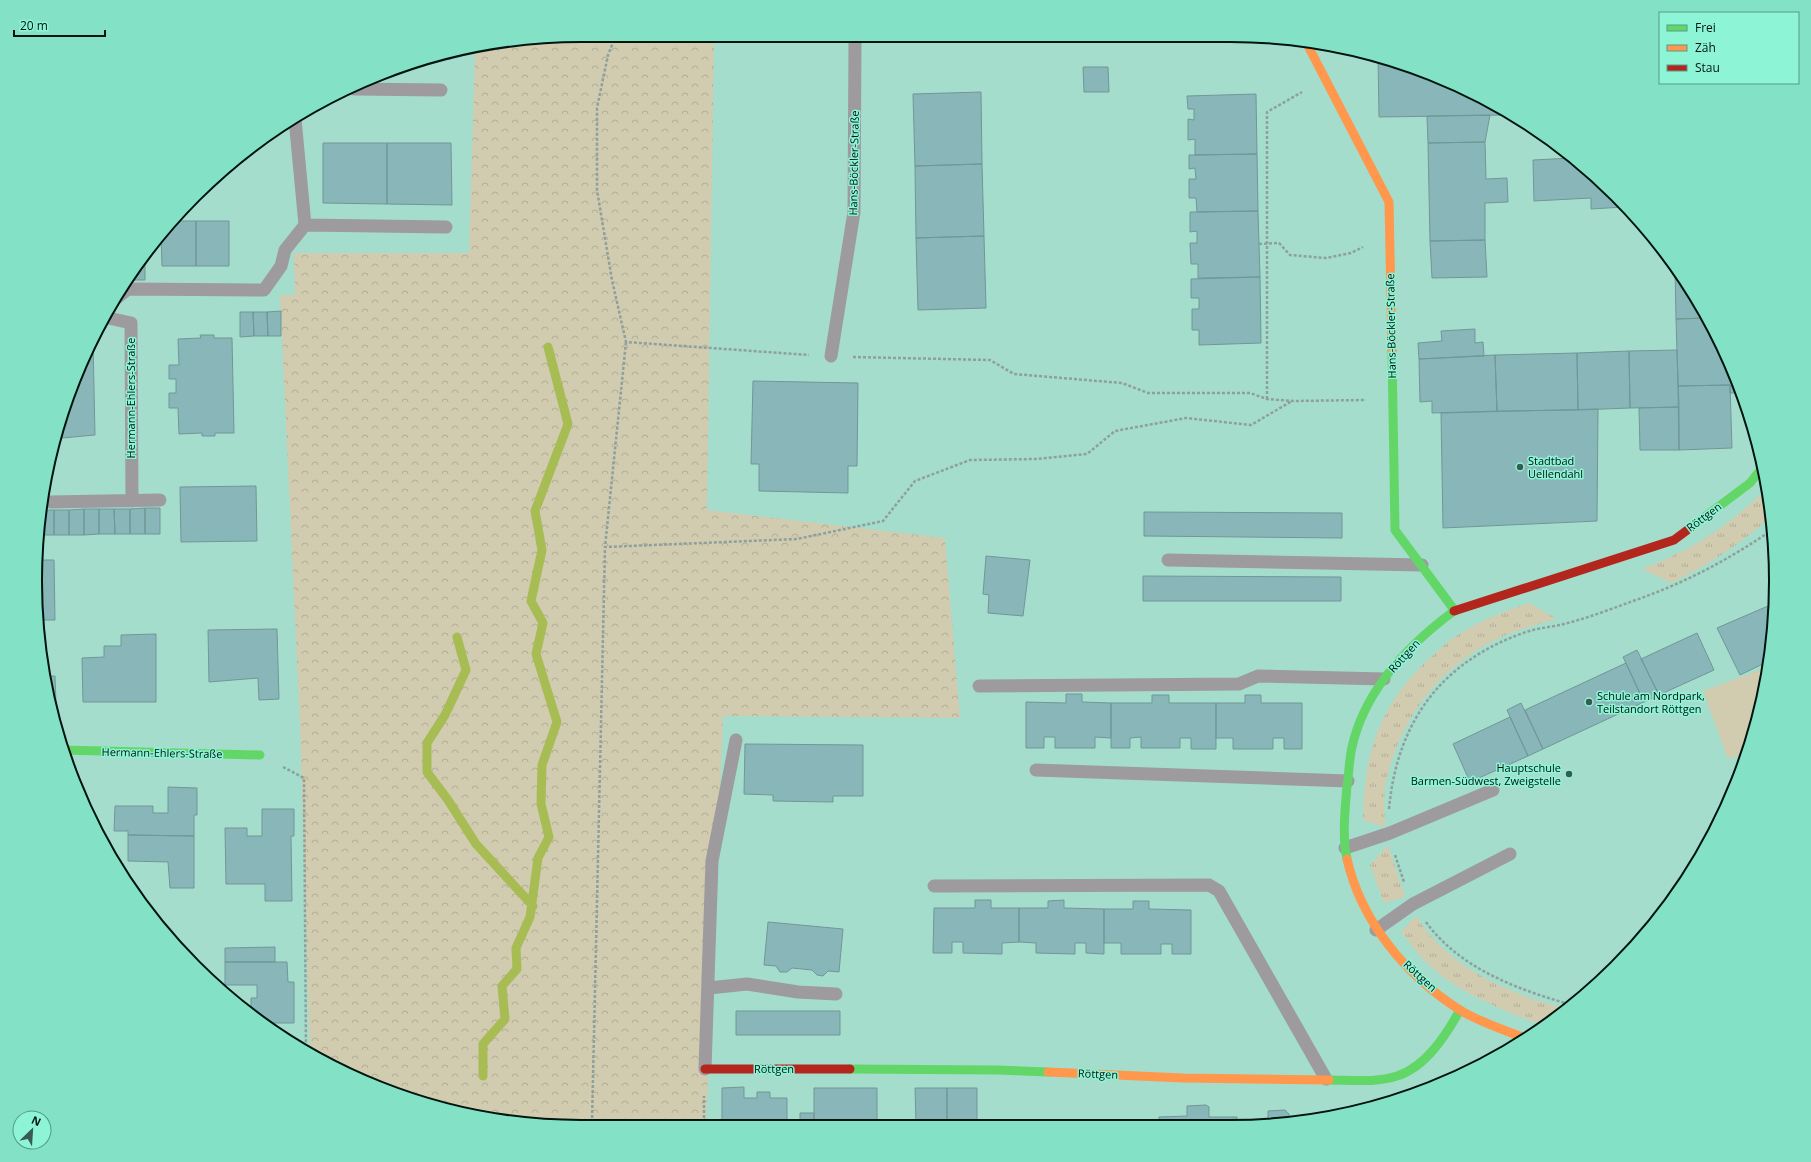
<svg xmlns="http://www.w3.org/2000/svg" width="1811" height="1162" viewBox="0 0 1811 1162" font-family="'Open Sans',sans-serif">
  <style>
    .grass { fill: url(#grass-tufts) }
    .forest { fill: url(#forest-crowns) }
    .garden { fill: #d1cbb0 }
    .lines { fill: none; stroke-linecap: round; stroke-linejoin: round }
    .stream { stroke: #a7bd53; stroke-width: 9 }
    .building { fill: #88b6b9; stroke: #719796 }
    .path { stroke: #8ea09c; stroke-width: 2.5; stroke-dasharray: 3 2; stroke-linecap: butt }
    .lane { stroke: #9d9b9e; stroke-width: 13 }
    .fast { stroke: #63d668; stroke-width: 9 }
    .slow { stroke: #ff974d; stroke-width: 9 }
    .jam { stroke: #b3261e; stroke-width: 9 }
    .poi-dot { fill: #3a5b51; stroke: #8ef4d6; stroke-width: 1.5 }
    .labels { text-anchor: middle; stroke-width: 3; stroke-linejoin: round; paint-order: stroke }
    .street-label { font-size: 11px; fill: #01150f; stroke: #8ef4d6 }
    .poi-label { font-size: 11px; fill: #01150f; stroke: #8ef4d6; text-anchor: start }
    .rim { fill: none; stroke: #01150f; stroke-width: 2 }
  </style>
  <defs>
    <pattern id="grass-tufts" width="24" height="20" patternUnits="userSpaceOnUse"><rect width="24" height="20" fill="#d1cbb0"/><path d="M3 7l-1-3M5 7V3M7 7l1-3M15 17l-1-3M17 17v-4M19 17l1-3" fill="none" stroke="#b2ad96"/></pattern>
    <pattern id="forest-crowns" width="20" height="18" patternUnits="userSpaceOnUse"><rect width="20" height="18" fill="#d1cbb0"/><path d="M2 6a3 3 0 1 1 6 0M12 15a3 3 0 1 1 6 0" fill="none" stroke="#b2ad96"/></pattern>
  </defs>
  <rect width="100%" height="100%" fill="#a5ddcc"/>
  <path class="grass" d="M1759 496H1767L1770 517C1740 545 1708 565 1671 583L1642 569C1691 550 1720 532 1759 496Z
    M1529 603 1557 619C1536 625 1513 631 1493 641 1438 669 1399 721 1386 782 1383 797 1385 812 1385 827L1363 820C1364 752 1380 703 1431 657 1442 646 1456 635 1470 628 1489 617 1508 610 1529 603Z
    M1388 845 1405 897 1384 903 1370 865Z
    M1416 916C1423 925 1429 935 1437 943 1471 977 1522 998 1568 1009L1543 1026C1501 1009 1454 992 1422 958 1415 950 1408 940 1401 932Z"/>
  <path class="forest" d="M510 40H714L707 510 945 538 960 718 723 716 706 1123 510 1122 372 1085 310 1055 300 726 280 295H295L294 253H469L475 48Z"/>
  <path class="garden" d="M1768 667 1748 752 1728 759 1703 691Z"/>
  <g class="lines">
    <path class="stream" d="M457 637 466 670 445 715 427 743V772L448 800 476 844 533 906
      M483 1076V1044L505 1019 502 986 517 969 516 948 530 917 538 858 549 837 541 804 542 765 557 722 536 654 543 623 531 601 542 550 535 511 568 424 548 347"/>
  </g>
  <path class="building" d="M451 53V59H425Z
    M1378 56 1471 91 1507 115 1379 117Z
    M1083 67H1108L1109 92H1084Z
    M981 92 982 164 915 166 913 94Z
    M1256 94 1257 154 1195 155V139L1188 140V119L1194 120V109H1188L1187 96Z
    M1490 115 1485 142 1428 143 1427 116Z
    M1485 142 1486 179 1507 178 1508 202 1485 203V240L1430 241 1428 143Z
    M323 143H387V204L323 203Z
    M387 143H451L452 205 387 204Z
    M1257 154 1258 211 1197 212 1196 198H1189V179H1196L1195 168 1189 169V155Z
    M1572 158 1590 170 1624 207 1591 209V198L1534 201 1533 160Z
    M982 164 984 236 916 238 915 166Z
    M1258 211 1260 277 1198 278V264H1191L1190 243H1197V231L1190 232V212Z
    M172 221H196V266H162L161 233Z
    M196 221H229V266H196Z
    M984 236 986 308 918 310 916 238Z
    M1485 240 1487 277 1432 278 1430 241Z
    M137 264H145V280H127Z
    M1675 268 1707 318 1676 319Z
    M1260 277 1261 343 1199 345V330H1192V309H1199V298H1191V279Z
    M281 311V336H268L267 312Z
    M240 312H253L254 336 240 337Z
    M253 312H267L268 336H254Z
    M1707 318 1720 339 1740 393H1730V385L1678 386 1676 319Z
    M1475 329V343L1483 342 1484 356 1419 359 1418 343 1442 341 1441 331Z
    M200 335H214V338H232L234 433H215V436H202V433L179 434 178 408H169V393H176V379H169V365H179L178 339 201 338Z
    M93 342 95 435 62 438V435H58L64 405Z
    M1677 350 1679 407 1630 408 1629 351Z
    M1629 351 1630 408 1578 410 1577 353Z
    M1577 353 1578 410 1497 411 1495 355Z
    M1495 355 1497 411 1432 413V401L1420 402 1419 359Z
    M753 381 858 383 857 466H848V493L759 491V464H751Z
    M1730 385 1732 448 1679 450 1678 386Z
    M1679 407V450H1640L1639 408Z
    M1598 409 1597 521 1443 528 1441 413Z
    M256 486 257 541 181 542 180 487Z
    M145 508V534H130V509Z
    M145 508H160V534H145Z
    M84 509V535H69V510Z
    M84 509H99V534L84 535Z
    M99 509H114L115 534H99Z
    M114 509H130V534H115Z
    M43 510H54V535H39Z
    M54 510H69V535H54Z
    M1144 512 1342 513V538L1144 536Z
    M986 556 1030 560 1023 616 988 613 989 595 983 594Z
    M37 560H54L55 620H39Z
    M1143 576 1341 577V601H1143Z
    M1768 606 1773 615 1771 652 1769 661 1740 675 1717 628Z
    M277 629 279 699 259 700 258 678 209 682 208 630Z
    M1697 633 1714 670 1659 695 1641 659Z
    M156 634V702H83L82 658 104 657V646H121V635Z
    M1637 650 1659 695 1644 702 1623 657Z
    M1626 663 1644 702 1543 749 1525 710Z
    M44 676H55L56 703H50Z
    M1066 694H1082V702L1111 703V738L1095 737V748H1055V737H1044V748H1026V702L1066 703Z
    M1152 695H1169V703H1216V749H1191V738H1180V748H1141V737L1130 738V748H1111V703H1152Z
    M1245 695H1261V703H1302V749H1284V738H1273V749H1233V738H1216V703H1245Z
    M1521 703 1543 749 1528 756 1507 710Z
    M1510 717 1528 756 1470 782 1453 744Z
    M745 744 863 745V796H833V802L773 801V795L744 794Z
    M168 787 197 788V815H194V836L128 835V831H114L115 806H153V813H168Z
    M262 809H294V836H291L292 901H265V884H226L225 828H247V836H262Z
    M128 835 194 836V888H170L168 862 128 861Z
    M975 900H991V908H1019V942L1002 943V954L963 953V942H952V953H933L934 908H975Z
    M1064 900V908L1104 909V954L1086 953V943H1075V954L1036 953V943L1019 942V908H1048V901Z
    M1133 901H1149V909L1191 910V954H1172V944H1161V954H1121V943H1104V909H1133Z
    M768 922 843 929 839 972 828 971 823 976 817 975 812 970 792 968 787 972H780L776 966 764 965Z
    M275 947V962H225V948Z
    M225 962H287L288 982H294V1023H264L251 1013V998H257V985H225Z
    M736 1011H840V1035H736Z
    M744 1087V1098H757V1092H770V1098H787V1124L722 1123V1088Z
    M814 1088H877V1124H814Z
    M915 1088H947V1124H916Z
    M947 1088H977V1125L947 1124Z
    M1206 1105 1209 1107V1117H1237V1126L1142 1125V1121H1159V1117L1187 1116V1106Z
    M1285 1110 1289 1114V1122L1265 1126H1237V1123H1268V1111Z
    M800 1113H814V1124H800Z"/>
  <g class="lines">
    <path class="path" d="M614 40 608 55 597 108V190L612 280 626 342 809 355
      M1259 244 1279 243 1290 255 1326 258 1351 253 1363 247
      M626 342 605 547 797 539 883 521 915 481 970 460 1036 459 1087 454 1115 431 1186 418 1251 425 1292 401
      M853 357 990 360 1014 374 1122 383 1148 393H1250L1267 399 1293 401 1366 400
      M1267 399V112L1302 92
      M283 767 304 778 306 1053
      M1389 809C1397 721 1442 661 1526 632 1538 628 1552 627 1564 624 1588 618 1611 609 1633 601 1685 583 1728 560 1772 530
      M1395 855 1404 882
      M1426 922C1460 969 1519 990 1572 1005
      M592 1123 605 547
      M704 1123V1096"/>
    <path class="lane" d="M354 89 441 90
      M295 119 305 225 446 227
      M113 301 128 289 264 290 281 266 285 250 305 225
      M104 317 131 323 132 501
      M831 356 854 212 855 40
      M51 502 160 500
      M1168 560 1422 565
      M979 686 1239 684 1258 676 1384 679
      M1036 770 1348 781
      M1345 848 1390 833 1493 790
      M934 886 1209 885 1219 891 1326 1079
      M1376 930 1413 904 1510 854
      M709 988 747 984 798 992 836 994
      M705 1069 712 861 736 740"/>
    <path class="fast" d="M1392 351 1395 530 1455 611
      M1690 528 1750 483 1762 468
      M63 750 260 755
      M1347 859C1342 836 1345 810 1347 786 1349 774 1349 760 1352 747 1365 689 1408 645 1454 611
      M850 1069 996 1070 1048 1072
      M1329 1080C1351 1080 1376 1083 1397 1076 1426 1067 1446 1035 1460 1010"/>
    <path class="slow" d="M1305 40 1389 202 1392 351
      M1347 859C1361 921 1406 976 1460 1010 1479 1022 1503 1029 1524 1038
      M1048 1072 1183 1078 1329 1080"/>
    <path class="jam" d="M1454 611 1674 540 1690 528
      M705 1069H850"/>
  </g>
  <g class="poi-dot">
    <circle cx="1520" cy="467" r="4"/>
    <circle cx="1589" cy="702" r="4"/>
    <circle cx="1569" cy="774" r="4"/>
  </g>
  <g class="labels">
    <g class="street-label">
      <text transform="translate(854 163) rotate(-89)" y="4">Hans-Böckler-Straße</text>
      <text transform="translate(1391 326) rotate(-91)" y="4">Hans-Böckler-Straße</text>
      <text transform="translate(131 398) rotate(-90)" y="4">Hermann-Ehlers-Straße</text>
      <text transform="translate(1704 517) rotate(-37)" y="4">Röttgen</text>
      <text transform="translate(1404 656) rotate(-48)" y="4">Röttgen</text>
      <text transform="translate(162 753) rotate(1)" y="4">Hermann-Ehlers-Straße</text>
      <text transform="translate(1420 976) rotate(42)" y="4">Röttgen</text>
      <text x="774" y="1073">Röttgen</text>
      <text transform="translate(1098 1074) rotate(2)" y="4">Röttgen</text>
    </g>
    <g class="poi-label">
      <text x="1528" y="465">Stadtbad<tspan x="1528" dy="13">Uellendahl</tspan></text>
      <text x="1597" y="700">Schule am Nordpark,<tspan x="1597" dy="13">Teilstandort Röttgen</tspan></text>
      <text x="1561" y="772" text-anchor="end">Hauptschule<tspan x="1561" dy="13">Barmen-Südwest, Zweigstelle</tspan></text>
    </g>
  </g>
  <path d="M0 0H1811V1162H0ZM581 42H1230A539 539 0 0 1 1769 581V581A539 539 0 0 1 1230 1120H581A539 539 0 0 1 42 581V581A539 539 0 0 1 581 42Z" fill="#83e2c6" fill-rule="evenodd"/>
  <path class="rim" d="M581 42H1230A539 539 0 0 1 1769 581V581A539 539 0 0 1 1230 1120H581A539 539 0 0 1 42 581V581A539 539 0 0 1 581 42Z"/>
  <rect x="1659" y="12" width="140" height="72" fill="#8ef4d6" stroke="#569b86"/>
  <rect x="1667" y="25" width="20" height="6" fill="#63d668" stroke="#569b86"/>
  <text x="1695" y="32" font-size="12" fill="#01150f">Frei</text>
  <rect x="1667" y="45" width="20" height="6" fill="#ff974d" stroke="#569b86"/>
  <text x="1695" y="52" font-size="12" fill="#01150f">Zäh</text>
  <rect x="1667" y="65" width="20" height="6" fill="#b3261e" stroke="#569b86"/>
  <text x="1695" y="72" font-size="12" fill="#01150f">Stau</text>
  <g transform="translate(32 1130) rotate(25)"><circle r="19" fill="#8ef4d6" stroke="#569b86"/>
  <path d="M0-3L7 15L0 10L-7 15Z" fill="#3a5b51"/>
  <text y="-6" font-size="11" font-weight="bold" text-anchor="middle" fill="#01150f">N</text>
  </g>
  <path d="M14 30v6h91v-6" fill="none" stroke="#01150f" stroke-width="2"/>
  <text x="20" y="30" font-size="12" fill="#01150f" stroke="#8ef4d6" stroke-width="3" paint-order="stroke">20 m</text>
</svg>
